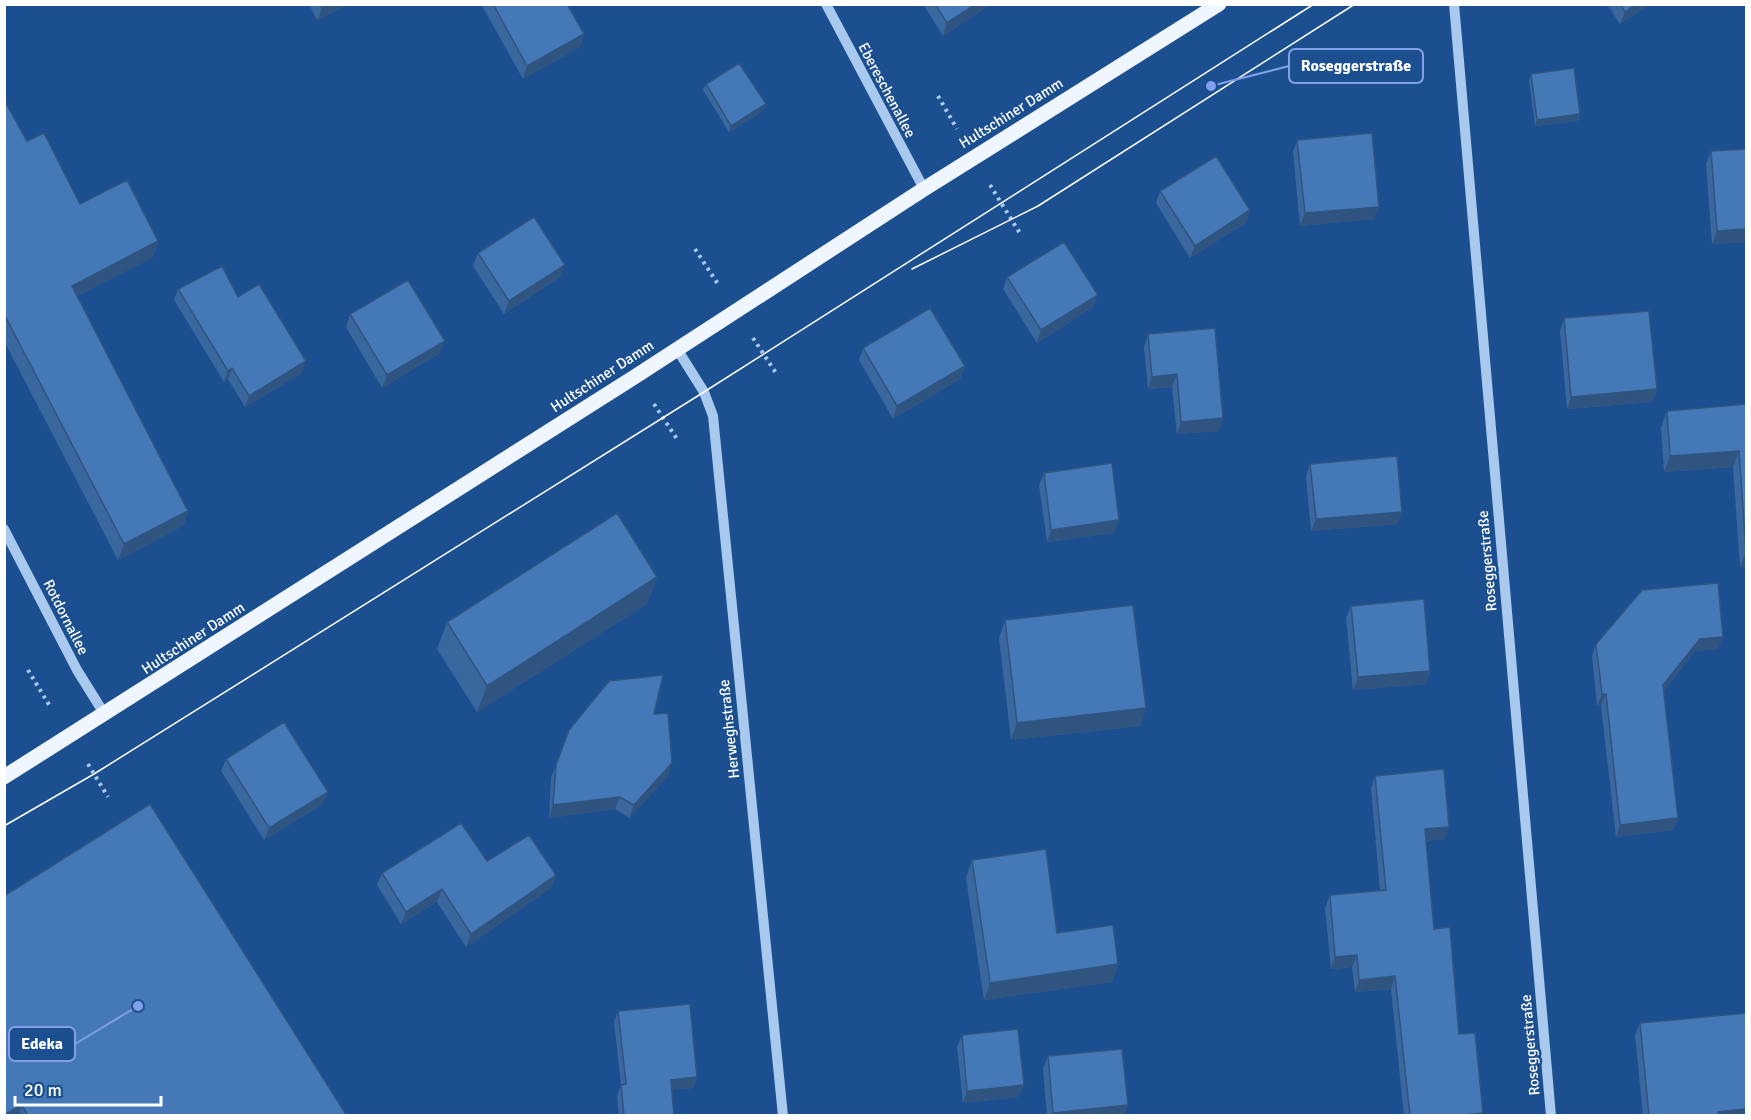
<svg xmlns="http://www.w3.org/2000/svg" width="1751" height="1120" viewBox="0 0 1751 1120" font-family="Signika,sans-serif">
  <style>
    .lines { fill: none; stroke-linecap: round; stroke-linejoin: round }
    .path { stroke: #a9c9ee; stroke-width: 4; stroke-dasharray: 3 4.5; stroke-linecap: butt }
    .minor { stroke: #a9c9ee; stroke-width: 10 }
    .major { stroke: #f0f6ff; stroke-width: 15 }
    .tram { stroke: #fff; stroke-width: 1.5 }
    .wall { fill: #3a679d }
    .shaded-wall { fill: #305480 }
    .building { fill: #4478b7; stroke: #305480; stroke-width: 1.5 }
    .labels { text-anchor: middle; stroke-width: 5; stroke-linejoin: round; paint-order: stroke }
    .street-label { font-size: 15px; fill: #fff; stroke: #1b4f8f }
    .leader { fill: none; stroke: #839eea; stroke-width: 2 }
    .callout-dot { fill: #839eea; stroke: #1b4f8f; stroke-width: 2 }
    .callout { fill: #1b4f8f; stroke: #839eea; stroke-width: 2 }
    .callout-label { font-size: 16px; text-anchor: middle; font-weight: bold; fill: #fff }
  </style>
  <rect width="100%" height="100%" fill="#1b4f8f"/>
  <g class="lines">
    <path class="path" d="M938 96 957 129
      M990 185 1021 235
      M695 249 718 284
      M753 338 776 373
      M654 404 677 439
      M28 670 51 708
      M88 764 108 797"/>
    <path class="minor" d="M826 4 924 189
      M1454 4 1551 1116
      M677 349 704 392 713 416 783 1116
      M4 529 77 670 105 715"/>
    <path class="major" d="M4 777 636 376 924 189 1219 4"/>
    <path class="tram" d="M912 269 1038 206 1355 4
      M4 826 94 774 704 392 1314 4"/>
  </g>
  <path class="wall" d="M309 4H348L317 20Z
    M481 4H567L584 34 580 47 523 79Z
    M923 4H991L943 36Z
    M1607 4H1650L1620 24Z
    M1531 74 1580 114 1578 121 1535 126 1529 81Z
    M706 84 763 111 729 132 703 90Z
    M4 100 27 141 80 204 158 241 153 257 77 296 188 511 183 526 118 560 4 341Z
    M1297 140 1379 207 1374 219 1300 226 1293 152Z
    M1711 151 1746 242 1712 244 1706 164Z
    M1160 191 1250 210 1246 223 1190 258 1156 203Z
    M478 253 560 277 504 314 473 266Z
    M1007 277 1093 307 1037 343 1003 289Z
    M178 289 238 297 302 373 245 407 228 379 224 382 174 300Z
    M350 314 440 353 382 388 346 327Z
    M1564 318 1657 389 1652 402 1567 409 1560 331Z
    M1148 334 1219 431 1177 434 1172 387 1148 389 1144 347Z
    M863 348 965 366 960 379 893 419 859 360Z
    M1746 404V567H1740L1733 467 1664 472 1661 427 1667 411Z
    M1310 464 1398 524 1311 531 1306 476Z
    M1044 473 1115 533 1047 542 1039 485Z
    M657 577 647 604 477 712 437 649 447 622Z
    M1351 606 1430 671 1426 684 1353 690 1346 618Z
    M1005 620 1146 708 1140 726 1011 740 999 638Z
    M1596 644 1718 649 1695 651 1664 691 1678 818 1673 830 1616 837 1601 706H1597L1592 656Z
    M654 714 668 776 629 818 615 809 549 818 551 778 569 730Z
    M226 759 323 804 264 840 221 771Z
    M1375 776 1445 839 1426 841 1434 929 1459 1034 1483 1113 1482 1116H1404L1391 989 1355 992 1352 967 1331 969 1325 908 1330 895 1380 891 1371 788Z
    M972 860 1057 933 1118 964 1112 982 984 1000 966 878Z
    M487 861 556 875 551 888 466 947 437 902 401 924 377 885 382 873Z
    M4 896 347 1116H22L19 1112 13 1116H4Z
    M618 1011 697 1077 693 1088 672 1090 674 1116H619L617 1096 621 1085 614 1022Z
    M1640 1023 1746 1116H1643L1635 1035Z
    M962 1035 1019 1097 963 1103 957 1047Z
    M1048 1056 1128 1105 1124 1116H1047L1043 1069Z"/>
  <path class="shaded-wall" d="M328 4H348L317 20 322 8Z
    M976 4H991L943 36 947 23Z
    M1636 4H1650L1620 24 1625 12Z
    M584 34 580 47 523 79 527 66Z
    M766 104 763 111 729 132 731 126Z
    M1580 114 1578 121 1535 126 1537 120Z
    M1379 207 1374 219 1300 226 1305 213Z
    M1250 210 1246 223 1190 258 1195 246Z
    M1746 229V242L1712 244 1717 231Z
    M158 241 153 257 66 302 72 286Z
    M565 265 560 277 504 314 509 301Z
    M1098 295 1093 307 1037 343 1041 330Z
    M445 341 440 353 382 388 387 375Z
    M306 361 302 373 245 407 249 396Z
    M965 366 960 379 893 419 897 406Z
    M232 368 228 379 224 382 228 371Z
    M1177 374 1172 387 1148 389 1152 377Z
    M1657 389 1652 402 1567 409 1571 397Z
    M1223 418 1219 431 1177 434 1181 422Z
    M1739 451 1733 467 1664 472 1670 456Z
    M188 511 183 526 118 560 124 544Z
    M1402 512 1398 524 1311 531 1316 519Z
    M1119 520 1115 533 1047 542 1051 530Z
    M1746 551V567H1740Z
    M657 577 647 604 477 712 487 686Z
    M1723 637 1718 649 1695 651 1659 697 1663 685 1700 639Z
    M1430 671 1426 684 1353 690 1358 677Z
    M1602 694H1606L1601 706H1597Z
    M1146 708 1140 726 1011 740 1017 723Z
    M672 763 668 776 629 818 634 805Z
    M328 792 323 804 264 840 269 828Z
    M620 797 615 809 549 818 553 805Z
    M1678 818 1673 830 1616 837 1620 825Z
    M1449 827 1445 839 1421 841 1425 829Z
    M556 875 551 888 466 947 471 934Z
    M442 889 437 902 401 924 406 912Z
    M1357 955 1352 967 1331 969 1335 957Z
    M1118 964 1112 982 984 1000 990 983Z
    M1395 976 1391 989 1355 992 1359 980Z
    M697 1077 693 1088 667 1091 671 1080Z
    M1024 1085 1019 1097 963 1103 967 1091Z
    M22 1105 19 1112 13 1116H4Z
    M1128 1105 1124 1116H1052L1053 1113Z
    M1746 1109V1116H1717L1718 1112Z
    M1483 1113 1482 1116H1455Z"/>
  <path class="building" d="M320 4H328L322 8Z
    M493 4H567L584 34 527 66Z
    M935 4H976L947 23Z
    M1620 4H1636L1625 12Z
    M739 63 766 104 731 126 706 84Z
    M1574 68 1580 114 1537 120 1531 74Z
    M4 100 27 141 44 133 80 204 127 180 158 241 72 286 188 511 124 544 4 314Z
    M1372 133 1379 207 1305 213 1297 140Z
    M1746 149V229L1717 231 1711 151Z
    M1216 156 1250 210 1195 246 1160 191Z
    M534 217 565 265 509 301 478 253Z
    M1064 242 1098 295 1041 330 1007 277Z
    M222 266 238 297 259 284 306 361 249 396 232 368 228 371 178 289Z
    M408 280 445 341 387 375 350 314Z
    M930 308 965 366 897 406 863 348Z
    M1649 311 1657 389 1571 397 1564 318Z
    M1215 328 1223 418 1181 422 1177 374 1152 377 1148 334Z
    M1746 404V551L1739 451 1670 456 1667 411Z
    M1397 456 1402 512 1316 519 1310 464Z
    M1112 463 1119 520 1051 530 1044 473Z
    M617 513 657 577 487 686 447 622Z
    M1718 583 1723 637 1700 639 1663 685 1678 818 1620 825 1606 694H1602L1596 644 1642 590Z
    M1424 599 1430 671 1358 677 1351 606Z
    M1133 605 1146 708 1017 723 1005 620Z
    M663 675 654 714 668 713 672 763 634 805 620 797 553 805 556 765 569 730 609 681Z
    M284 722 328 792 269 828 226 759Z
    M1444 769 1449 827 1425 829 1434 929 1450 927 1459 1034 1475 1033 1483 1113 1455 1116H1410L1395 976 1359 980 1357 955 1335 957 1330 895 1386 890 1375 776Z
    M150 804 347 1116H28L22 1105 4 1115V896Z
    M461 823 487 861 529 835 556 875 471 934 442 889 406 912 382 873Z
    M1046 849 1057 933 1113 925 1118 964 990 983 972 860Z
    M690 1004 697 1077 671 1080 674 1116H624L621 1085 626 1084 618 1011Z
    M1746 1013V1109L1718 1112 1719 1116H1649L1640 1023Z
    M1018 1029 1024 1085 967 1091 962 1035Z
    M1122 1049 1128 1105 1053 1113 1048 1056Z"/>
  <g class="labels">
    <g class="street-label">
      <text transform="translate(887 90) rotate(62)" y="5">Ebereschenallee</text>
      <text transform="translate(1011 113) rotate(-32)" y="5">Hultschiner Damm</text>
      <text transform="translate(602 376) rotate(-33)" y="5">Hultschiner Damm</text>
      <text transform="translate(1487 561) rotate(-95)" y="5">Roseggerstraße</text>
      <text transform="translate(66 617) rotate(63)" y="5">Rotdornallee</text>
      <text transform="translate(193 638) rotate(-33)" y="5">Hultschiner Damm</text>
      <text transform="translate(729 729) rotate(-96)" y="5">Herweghstraße</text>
      <text transform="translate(1530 1045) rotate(-95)" y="5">Roseggerstraße</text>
    </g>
  </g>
  <path class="leader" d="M1211 86L1289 66M138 1006L75 1044"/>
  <g class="callout-dot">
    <circle cx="1211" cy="86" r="6"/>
    <circle cx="138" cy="1006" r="6"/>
  </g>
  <g class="callout">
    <rect x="1289" y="49" width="134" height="34" rx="6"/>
    <rect x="9" y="1027" width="66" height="34" rx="6"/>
  </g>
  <g class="callout-label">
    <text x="1356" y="71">Roseggerstraße</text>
    <text x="42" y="1049">Edeka</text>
  </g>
  <rect width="1751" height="1120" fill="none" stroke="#ffffff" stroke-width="12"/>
  <path d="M15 1096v9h146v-9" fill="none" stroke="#ffffff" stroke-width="3"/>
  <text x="24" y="1096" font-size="18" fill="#ffffff" stroke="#1b4f8f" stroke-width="4.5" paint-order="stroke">20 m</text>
</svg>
